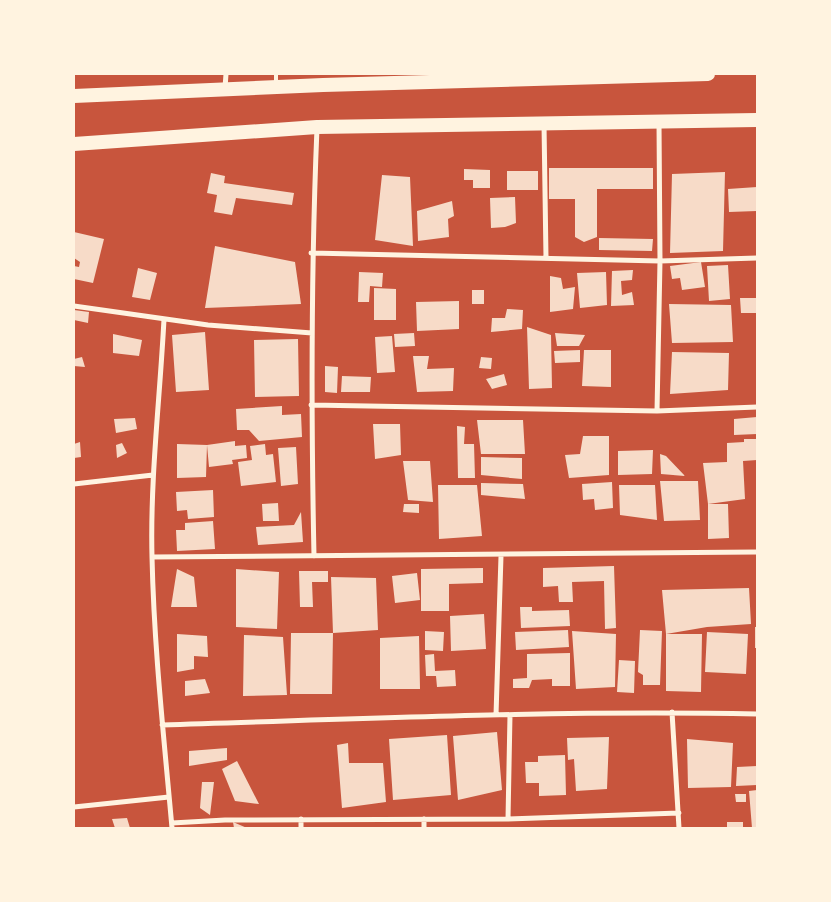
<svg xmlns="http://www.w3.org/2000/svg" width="831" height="902" viewBox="0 0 831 902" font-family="'Noto Serif',serif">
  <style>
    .building { fill: #f7dbc8 }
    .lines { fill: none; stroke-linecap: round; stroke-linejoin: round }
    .service { stroke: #fff3e0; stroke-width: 4 }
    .minor { stroke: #fff3e0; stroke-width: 5 }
    .trunk { stroke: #fff3e0; stroke-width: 14 }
  </style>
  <rect width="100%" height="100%" fill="#c8553d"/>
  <path class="building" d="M549 168H653V189H597V237L584 242 575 237V199H549Z
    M464 169 490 170V188H473V180H464Z
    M507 171H538V190H507Z
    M725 172 723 251 670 253 672 174Z
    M211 173 225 176 224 183 294 193 292 205 236 198 232 215 214 212 217 195 207 193Z
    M382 175 410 177 413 246 375 240Z
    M757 187V211L729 212 728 189Z
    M515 197 516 223 505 227 491 228 490 198Z
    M452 201 454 216 448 219 449 237 418 241 417 211Z
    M74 232 104 239 93 283 74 279V266L79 267 80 262 74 258Z
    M599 238 653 239 652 251 599 250Z
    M215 246 295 262 301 304 205 308Z
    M701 262 705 287 682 290 680 278 672 279 670 266Z
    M728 265 730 299 709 301 707 266Z
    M138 268 157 273 150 300 132 297Z
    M633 270 632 280 621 281 622 295 632 292 634 305 611 306 612 271Z
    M359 272 383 273 382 287 370 286 369 302H358Z
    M606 272 607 305 580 308 577 273Z
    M550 276 561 278 563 289 575 287 573 309 550 312Z
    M374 288 396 289V320H374Z
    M472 290H484V304H472Z
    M740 298H757V313H741Z
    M459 301V329L417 331 416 302Z
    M669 304 731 305 733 342 672 343Z
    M507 309 523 310 522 329 491 332 492 318H505Z
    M74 310 89 312 88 323 74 320Z
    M527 327 551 335 552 388 529 389Z
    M205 332 209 390 176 392 172 335Z
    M414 333 415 346 395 347 394 334Z
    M555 333 585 335 579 346H557Z
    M113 334 142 340 139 356 113 353Z
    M392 336 395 372 377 373 375 337Z
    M298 339 299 396 255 397 254 340Z
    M580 350V362L555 363 554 351Z
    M584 350H611V387L582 386Z
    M672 352 729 353 728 390 670 394Z
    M413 356H429L427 369 454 368 453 391 417 392Z
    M82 357 85 367 74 366V359Z
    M481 357 492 358 491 369 479 368Z
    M325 366 338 367 337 393 325 392Z
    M504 374 507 385 492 389 486 379Z
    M342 376 371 377 370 392H341Z
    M282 406V415L301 414 302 437 259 441 249 430H237L236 409Z
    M757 417V434L734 435V419Z
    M135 418 137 429 116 433 114 419Z
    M477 420H523L525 454H481Z
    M373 424H400L401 455 375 459Z
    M457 426 465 427 464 444H474L475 478H458Z
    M583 436H609V475L569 478 565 455 580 454Z
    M744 439H757V460L743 461 745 499 708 504 703 463 727 462V443L744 442Z
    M235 441V446L246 445 247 458 232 460 233 464 209 467 207 445Z
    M80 442 81 457 74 458V444Z
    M122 443 127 453 117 458 116 445Z
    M177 444 207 445 206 477 177 478Z
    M265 444 266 455 273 454 276 482 241 486 238 462 252 460 250 446Z
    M296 447 298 484 281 486 278 448Z
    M653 450 652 474 618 475V451Z
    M660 454 666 456 685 476 661 474Z
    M481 457 522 458V479L481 475Z
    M403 461H430L433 502 408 500Z
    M660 481H698L700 520 664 521Z
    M612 482 613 508 595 510 594 499 583 500 582 484Z
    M481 483 523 484 525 499 481 495Z
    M438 485H477L482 536 439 539Z
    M619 485H655L657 520 620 515Z
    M213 490 214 517 188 519 187 510 177 511 176 492Z
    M278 503 279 521H263L262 504Z
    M404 504H419V513L403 512Z
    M708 504H728L729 538 708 539Z
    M301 512 303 542 258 545 256 527 294 525Z
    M213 521 215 549 177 551 176 530H185V523Z
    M614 566 616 628 605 629 604 581 572 582 573 602H559L558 586 543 587V568Z
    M483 568V583L449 584V611H421V569Z
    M177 569 194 577 197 607H171Z
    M236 569 279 572 277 629 236 627Z
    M299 571H328V582H312L313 607H300Z
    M417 573 420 600 395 603 392 576Z
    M331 577 376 578 378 630 333 633Z
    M749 588 751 624 707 627 666 634 662 590Z
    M520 607H532V611L569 610 570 626 521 628Z
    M484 614 486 649 451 651 450 616Z
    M755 627H757V648H755Z
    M568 630 569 647 516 650 515 632Z
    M640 630 662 631 660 685H643V675L638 672Z
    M425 631 444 632 443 651 425 650Z
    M572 631 616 634 615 687 576 689Z
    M707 632 748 634 746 674 705 672Z
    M291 633H333L332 694H290Z
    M177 634 207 636 208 657 194 656V669L177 672Z
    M666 634H702L701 692 666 691Z
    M244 635 283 637 287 695 243 696Z
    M419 636 420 689H380V638Z
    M570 653V686H552V679L532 680 529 688H513V679L527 678V654Z
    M434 654 435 671 455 670 456 686 437 687 436 676H426L425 655Z
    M619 660 635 661 634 693 617 692Z
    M205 679 210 693 185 696V681Z
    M497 732 502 790 458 800 453 736Z
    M447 735 451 795 393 800 389 739Z
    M609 737 607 789 576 791 574 759 568 760 567 738Z
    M687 739 733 743 731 787 688 788Z
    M348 743 349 763H383L386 802 342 808 337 745Z
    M227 748V760L189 766V751Z
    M565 755 566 795 539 796V783H526L525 762H538V756Z
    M237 761 259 804 235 801 222 769Z
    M757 766V785L736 786 737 767Z
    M202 782H214L210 815 200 808Z
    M757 790V828H752L749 791Z
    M735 794H746V802H736Z
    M127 818 130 828H115L112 819Z
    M233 822 247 828H234Z
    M727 822H743V828H727Z"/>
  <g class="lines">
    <path class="service" d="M276 74V85"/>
    <path class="minor" d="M225 88 226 74
      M544 124 546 258
      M311 253 660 261 757 258
      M74 306 208 325 312 333
      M164 319C160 398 150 478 152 557 154 648 164 738 172 828
      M311 405 657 411 757 407
      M657 411 660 261 659 122
      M74 484 153 475
      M314 556C311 413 311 271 317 128
      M152 557 757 552
      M672 712 679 828
      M496 715 501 556
      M162 725C360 719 559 710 757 714
      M74 807 169 797
      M301 819V828
      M508 819 510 715
      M172 823 225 820 508 819 679 813
      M424 828V819"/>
    <path class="trunk" d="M74 96 323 85 708 74
      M74 144 317 127 757 120"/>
  </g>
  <rect width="831" height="902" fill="none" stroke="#fff3e0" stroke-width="150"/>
</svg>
